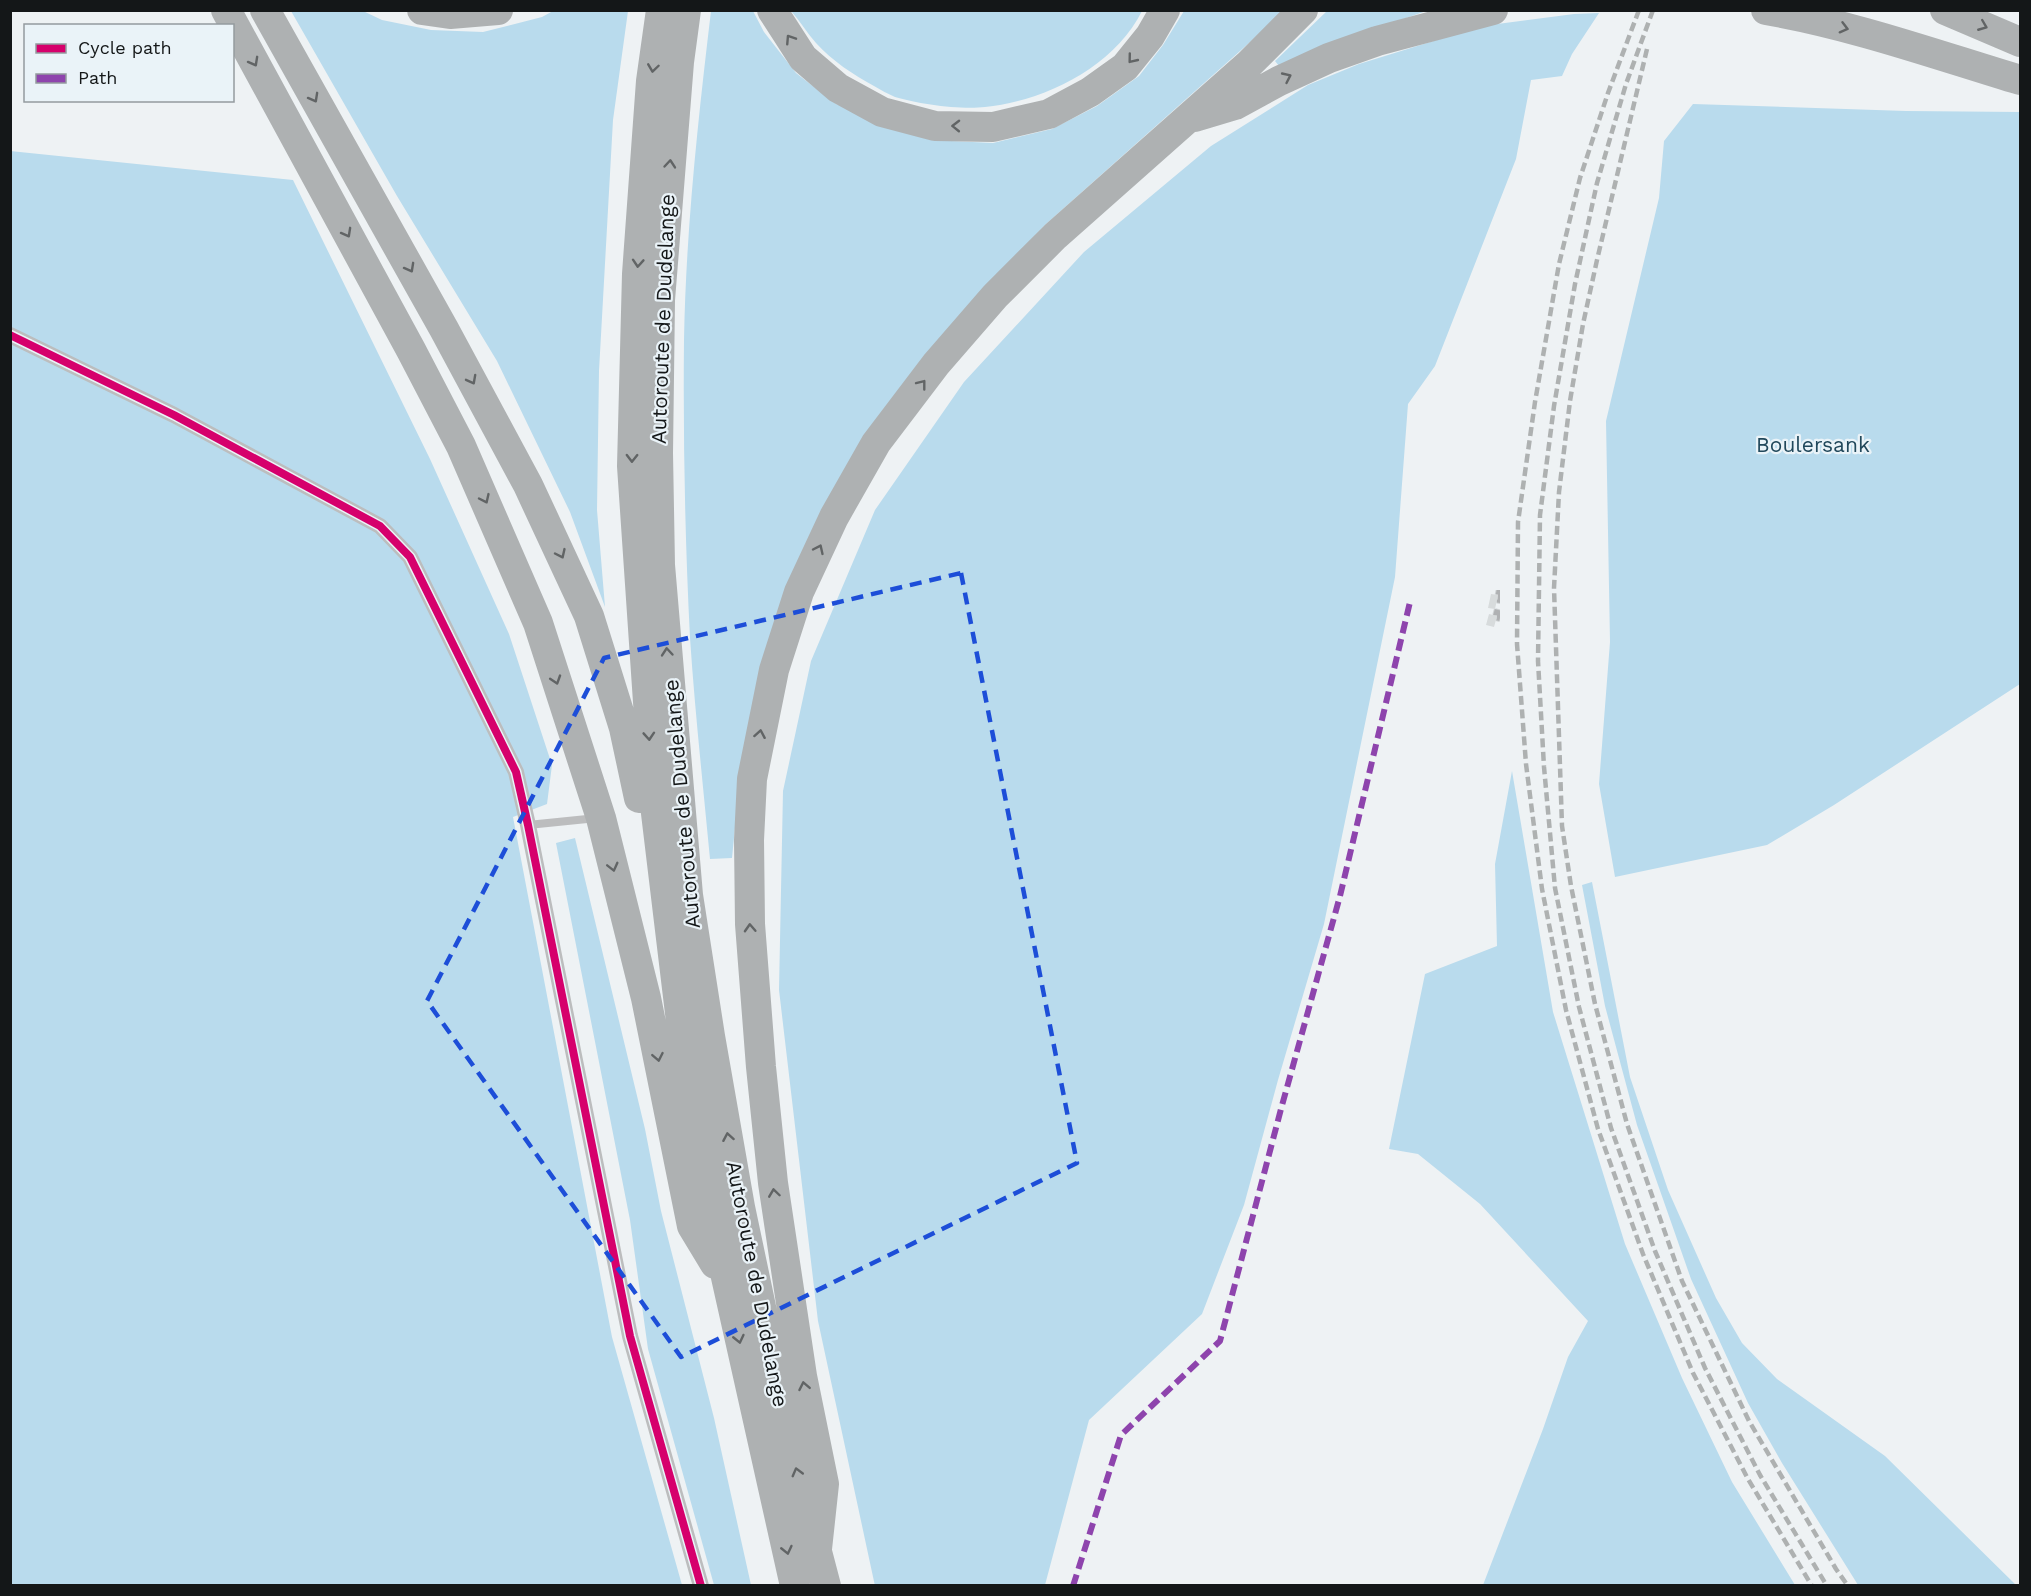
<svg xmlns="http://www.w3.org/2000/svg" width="2031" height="1596" viewBox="0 0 2031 1596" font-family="'Work Sans',sans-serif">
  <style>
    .green { fill: #b9dbed }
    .building { fill: #d7dbdc; filter: url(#shadow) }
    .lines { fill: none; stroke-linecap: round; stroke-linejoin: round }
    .lane { stroke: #bcbdbe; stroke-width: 8 }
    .street { stroke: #bcbdbe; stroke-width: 16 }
    .highway { stroke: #aeb1b2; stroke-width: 30 }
    .rail { stroke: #aeb1b1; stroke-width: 4.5; stroke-dasharray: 9 4.5; stroke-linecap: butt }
    .quiet { stroke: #8e44ad; stroke-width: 6; stroke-dasharray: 12 6; stroke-linecap: butt }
    .cycleway-casing { stroke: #eaf3f8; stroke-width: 11 }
    .cycleway { stroke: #d6006c; stroke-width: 8 }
    .oneway { stroke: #616465 }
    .marked { fill: none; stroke: #1d4ed8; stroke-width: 4.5; stroke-dasharray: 12 8; stroke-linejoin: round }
    .labels { text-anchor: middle; stroke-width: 4.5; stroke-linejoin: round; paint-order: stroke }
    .street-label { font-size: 21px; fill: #141718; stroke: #eaf3f8 }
    .park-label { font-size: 21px; fill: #21485b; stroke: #eaf3f8 }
  </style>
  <defs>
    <filter id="shadow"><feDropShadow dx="5.5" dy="-5.5" stdDeviation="0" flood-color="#0004"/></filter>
  </defs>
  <rect width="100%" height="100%" fill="#eef2f4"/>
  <path class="green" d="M291 11H363L382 20 431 30 483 32 542 17 553 11H628L613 120 599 371 597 510 605 607 570 512 497 361 397 196Z
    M711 11H753L764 32 796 73 836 104 931 140 993 143 1052 129 1097 106 1139 76 1163 45 1184 11H1283L1249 43 1046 224 982 290 887 405 742 758 732 858 710 859C703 785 695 712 690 638 685 539 683 439 684 340 686 229 698 120 711 11Z
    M791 11H1142C1114 67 1045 101 985 107 961 110 918 104 895 97 888 94 881 90 874 86 854 75 832 61 816 43 807 33 800 21 791 11Z
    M1327 11H1426L1319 49 1279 66 1275 61Z
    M1599 13 1572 54 1562 76 1531 80 1516 159 1435 366 1408 404 1395 577 1324 924 1278 1080 1244 1205 1202 1314 1089 1420 1045 1585 875 1586 818 1321 779 990 783 791 811 661 875 510 964 382 1084 252 1211 146 1308 85 1359 64 1482 26 1574 14Z
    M1693 104 1906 111 2020 112V684L1834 805 1767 845 1615 877 1599 784 1610 642 1606 421 1659 198 1664 141Z
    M10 151 293 180 430 459 509 634 552 765 547 804 513 817 612 1337 682 1585H11Z
    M1512 771 1553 1012 1625 1244 1682 1378 1732 1482 1795 1585H1483L1543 1429 1568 1357 1588 1321 1480 1204 1418 1154 1389 1149 1425 974 1497 946 1495 864Z
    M575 838 645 1129 661 1211 714 1418 751 1585H714L648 1349 630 1220 556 843Z
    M1592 882 1630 1077 1668 1190 1716 1298 1742 1343 1777 1379 1885 1456 2016 1585H1858L1782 1463 1748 1403 1691 1279 1637 1125 1605 1006 1582 885Z"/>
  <path class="building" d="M1491 594 1498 595 1495 609 1488 608Z
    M1489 614 1497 616 1494 627 1486 625Z"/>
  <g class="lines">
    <path class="lane" d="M528 825 597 818"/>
    <path class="street" d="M10 335 174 415 380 526 410 557 516 772 528 825 630 1336 701 1586"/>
    <path class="highway" d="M226 10 411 350 461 446 538 623 601 818 646 998 692 1226 715 1264
      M265 10 444 329 528 485 589 616 624 728 639 798
      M422 10 450 14 498 10
      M661 10 651 81 637 274 632 466 655 805 683 1038 713 1219 795 1586
      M686 10 679 62 660 300 658 453 660 565 688 895 710 1036 740 1207 794 1464 826 1586
      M772 10 803 58 838 88 882 112 935 126 993 127 1049 114 1090 92 1125 67 1150 36 1165 10
      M1766 10C1853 25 1937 55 2020 80
      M1945 10 2020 42
      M1195 117 1235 105 1279 81 1329 58 1377 41 1493 10
      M817 1549 824 1484 802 1376 773 1183 761 1067 750 924 749 840 752 779 774 670 799 592 834 517 876 443 936 364 995 296 1055 236 1248 65 1303 10"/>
    <path class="rail" d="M1639 10 1608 93 1580 178 1559 264 1535 402 1518 522 1517 644 1526 764 1542 889 1566 1010 1598 1129 1643 1254 1693 1373 1748 1479 1812 1586
      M1653 10 1626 84 1597 183 1575 284 1554 406 1540 515 1538 661 1544 767 1555 888 1579 1007 1611 1128 1655 1251 1705 1368 1760 1475 1827 1586
      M1647 49 1597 260 1583 324 1570 401 1559 492 1554 588 1562 826 1571 886 1595 1004 1627 1124 1682 1281 1749 1421 1836 1569 1848 1586"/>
    <path class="quiet" d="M1073 1586 1121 1435 1220 1341 1281 1109 1340 896 1410 602"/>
    <defs>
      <path id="cycleway" d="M10 335 174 415 380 526 410 557 516 772 528 825 630 1336 701 1586"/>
    </defs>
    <use href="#cycleway" class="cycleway-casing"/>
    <use href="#cycleway" class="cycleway"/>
  </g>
  <defs><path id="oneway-chevron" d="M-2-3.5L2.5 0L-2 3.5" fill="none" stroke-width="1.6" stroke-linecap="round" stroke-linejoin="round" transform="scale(1.5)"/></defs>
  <g class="oneway">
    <use href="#oneway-chevron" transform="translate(1983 26) rotate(22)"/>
    <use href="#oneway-chevron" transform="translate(1844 28) rotate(15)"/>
    <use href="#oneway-chevron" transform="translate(790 39) rotate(-123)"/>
    <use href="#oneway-chevron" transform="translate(1132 59) rotate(129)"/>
    <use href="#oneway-chevron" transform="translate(254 62) rotate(61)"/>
    <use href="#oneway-chevron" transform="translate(653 68) rotate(98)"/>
    <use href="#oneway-chevron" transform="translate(1287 77) rotate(-25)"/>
    <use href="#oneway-chevron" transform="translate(314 98) rotate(61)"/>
    <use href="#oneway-chevron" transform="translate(956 126) rotate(-179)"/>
    <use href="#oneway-chevron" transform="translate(670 164) rotate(-85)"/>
    <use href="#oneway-chevron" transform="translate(347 233) rotate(61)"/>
    <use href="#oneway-chevron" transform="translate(638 263) rotate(94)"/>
    <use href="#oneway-chevron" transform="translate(410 268) rotate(61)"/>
    <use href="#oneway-chevron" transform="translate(472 380) rotate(62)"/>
    <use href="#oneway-chevron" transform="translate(922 384) rotate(-52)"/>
    <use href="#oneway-chevron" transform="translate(632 458) rotate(91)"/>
    <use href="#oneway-chevron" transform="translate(485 499) rotate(65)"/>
    <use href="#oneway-chevron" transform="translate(819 549) rotate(-65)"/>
    <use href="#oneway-chevron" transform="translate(561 554) rotate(65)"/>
    <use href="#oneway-chevron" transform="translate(667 652) rotate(-95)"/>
    <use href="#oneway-chevron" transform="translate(556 680) rotate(72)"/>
    <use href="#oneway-chevron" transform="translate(760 734) rotate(-80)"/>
    <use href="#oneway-chevron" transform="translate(649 736) rotate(86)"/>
    <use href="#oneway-chevron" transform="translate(613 867) rotate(76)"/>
    <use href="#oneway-chevron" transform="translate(750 928) rotate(-93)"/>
    <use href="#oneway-chevron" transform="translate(658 1057) rotate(79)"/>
    <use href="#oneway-chevron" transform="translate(728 1137) rotate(-100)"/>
    <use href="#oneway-chevron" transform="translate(774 1193) rotate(-98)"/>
    <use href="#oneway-chevron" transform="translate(739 1339) rotate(77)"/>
    <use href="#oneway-chevron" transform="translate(804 1386) rotate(-101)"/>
    <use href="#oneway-chevron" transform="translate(797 1472) rotate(-105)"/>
    <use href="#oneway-chevron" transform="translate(787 1550) rotate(77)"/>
  </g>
  <path class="marked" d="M961 573 1077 1163 681 1357 427 1001 604 658Z"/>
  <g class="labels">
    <g class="street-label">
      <text transform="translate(663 319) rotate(-88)" y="7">Autoroute de Dudelange</text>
      <text transform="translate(682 804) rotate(-95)" y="7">Autoroute de Dudelange</text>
      <text transform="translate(757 1284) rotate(79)" y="7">Autoroute de Dudelange</text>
    </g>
    <g class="park-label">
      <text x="1813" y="452">Boulersank</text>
    </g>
  </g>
  <rect width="2031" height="1596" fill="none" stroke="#141718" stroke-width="24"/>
  <rect x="24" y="24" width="210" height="78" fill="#eaf3f8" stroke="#949b9e" stroke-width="1.5"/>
  <rect x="36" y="44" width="30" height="9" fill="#d6006c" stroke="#949b9e" stroke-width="1.5"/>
  <text x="78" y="54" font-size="18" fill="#141718">Cycle path</text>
  <rect x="36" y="74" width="30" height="9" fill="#8e44ad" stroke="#949b9e" stroke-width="1.5"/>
  <text x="78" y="84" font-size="18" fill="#141718">Path</text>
</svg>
